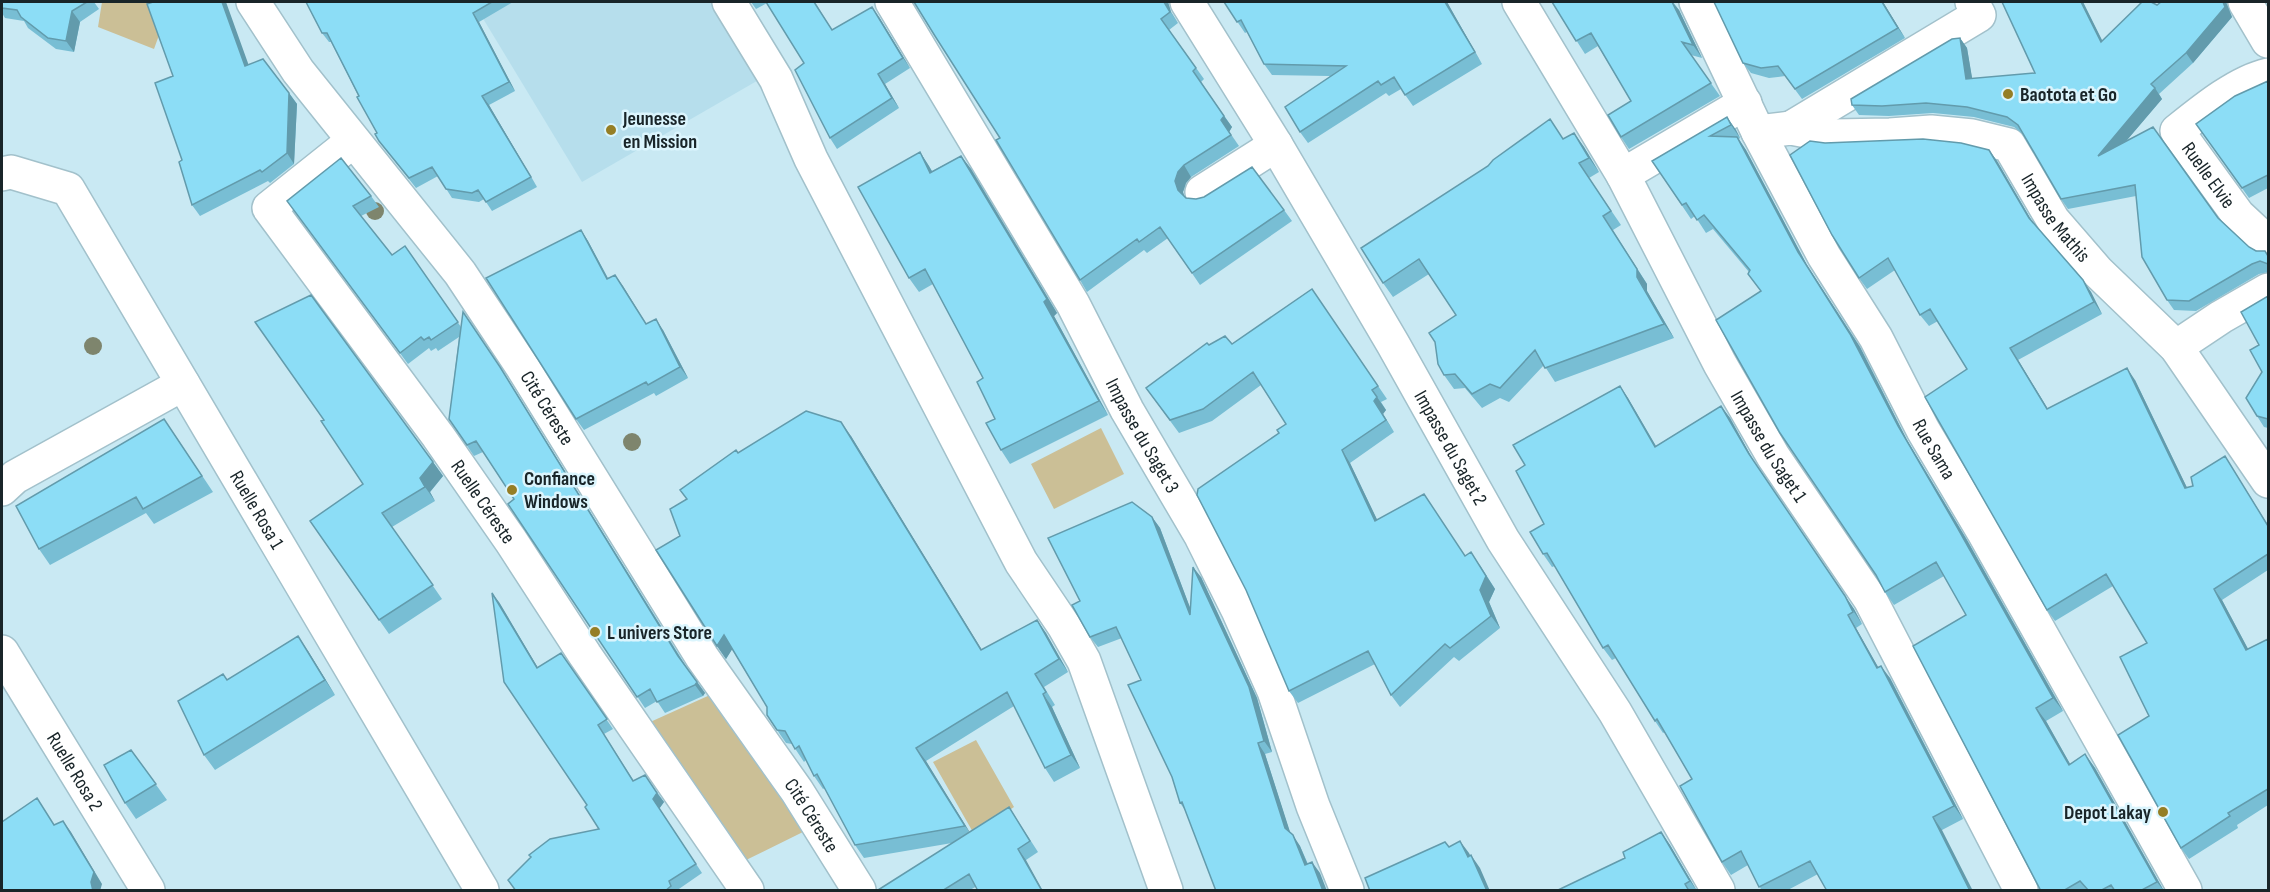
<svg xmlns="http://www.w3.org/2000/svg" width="2270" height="892" viewBox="0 0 2270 892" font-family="'Sofia Sans Condensed',sans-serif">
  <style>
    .built { fill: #b6deec }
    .green { fill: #cbbf96 }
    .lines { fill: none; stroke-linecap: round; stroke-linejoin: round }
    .minor-casing { stroke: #a2c1cb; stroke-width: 36 }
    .minor { stroke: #fff; stroke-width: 33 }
    .tree { fill: #7e856d }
    .wall { fill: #78bed4 }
    .shaded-wall { fill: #629bac }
    .building { fill: #8cddf6; stroke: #629bac; stroke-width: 1.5 }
    .poi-dot { fill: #957e25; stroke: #dbf5fd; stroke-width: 2 }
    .labels { text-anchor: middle; stroke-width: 5; stroke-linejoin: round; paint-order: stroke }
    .poi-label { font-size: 20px; font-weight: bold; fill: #192529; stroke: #dbf5fd; text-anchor: start }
    .street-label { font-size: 20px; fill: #192529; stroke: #dbf5fd }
  </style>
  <rect width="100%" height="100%" fill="#c9e9f3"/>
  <path class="built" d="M473 2H742L762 78 582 182Z"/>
  <path class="green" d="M102 2H171L154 49 98 27Z
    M1101 428 1124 474 1054 509 1031 464Z
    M710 695 805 831 742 862 648 723Z
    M976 740 1014 807 974 834 933 762Z"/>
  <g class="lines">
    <defs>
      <g id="minor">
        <path id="s1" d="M253 2 298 71 460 273 523 368 702 657 797 791 859 890"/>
        <path d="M729 2 776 79 811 159 1021 562 1064 626 1084 661 1166 890"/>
        <path id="s2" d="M892 2 1073 304 1127 410 1201 536 1238 610 1274 691 1313 806 1347 890"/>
        <path id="s3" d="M1187 2 1276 145 1393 344 1503 540 1615 712 1718 890"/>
        <path id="s4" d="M1519 2 1623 175 1720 364 1773 456 1870 599 2021 890"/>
        <path id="s5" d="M1696 2 1758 132 1824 256 1876 338 1923 430 1983 531 2185 890"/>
        <path d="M2245 2 2268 41"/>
        <path id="s6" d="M2268 75C2237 82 2202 111 2177 131L2238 215 2268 243"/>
        <path d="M1791 128 1979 15 1972 2"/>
        <path id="s7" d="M1758 132 1791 128 1833 136 1890 135 1931 132 1972 136 2009 145 2053 220 2098 272 2176 347 2268 481"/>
        <path id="s8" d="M353 141 269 208 438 436 511 541 585 655 747 890"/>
        <path id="s9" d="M2 174 11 172 68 189 482 890"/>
        <path d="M1623 175 1745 103"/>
        <path d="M1202 192 1276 145"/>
        <path d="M2176 347 2221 317 2268 290"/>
        <path d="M2 489 15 477 183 384"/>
        <path id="s10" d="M2 652 148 890"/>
      </g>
    </defs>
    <use href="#minor" class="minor-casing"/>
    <use href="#minor" class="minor"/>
  </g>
  <g class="tree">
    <circle cx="375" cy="211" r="9"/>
    <circle cx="93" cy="346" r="9"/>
    <circle cx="632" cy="442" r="9"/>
  </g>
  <path class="wall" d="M2 2H94L99 9 80 22 74 52 56 49 28 28 24 21 5 18 2 13Z
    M306 2H513L479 22 515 91 489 105 537 187 492 211 484 199 479 202 452 198 438 176 416 188 379 141 377 133 331 42H329L322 33Z
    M751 2H815L832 30 879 17 910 68 885 84 899 108 837 149 830 138 804 63 767 3 756 9Z
    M914 2H1168L1171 12 1178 23 1169 30 1204 79 1201 82 1232 127 1229 132 1239 146 1191 177 1186 183 1183 192 1184 196 1186 198 1196 199 1284 210 1292 221 1200 285 1168 238 1147 253 1144 250 1087 292 1080 280 1000 138Z
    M1224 2H1447L1482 64 1413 106 1401 89 1389 96 1386 93 1308 143 1300 132 1330 76 1272 75 1264 64 1247 32 1245 33Z
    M1552 2H1673L1679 10 1702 58 1691 55 1720 96 1629 149 1621 137 1631 101 1598 46 1585 54Z
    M1714 2H1883L1905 38 1802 99 1785 76 1769 78 1751 73 1743 63Z
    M2083 2 2102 41 2157 5 2161 2H2226L2232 17 2193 63 2159 94 2162 99 2126 141 2218 218 2249 247 2268 256V272L2259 274 2196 311 2174 310 2167 300 2136 196 2068 209 2061 199 2023 134 2014 127 1974 117 1933 113 1889 116 1859 115 1852 105 1960 38 1967 48 1972 79 2035 73Z
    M248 65 289 93 297 104 294 164 270 183 268 181 200 216 192 205 182 160Z
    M2268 81V188L2249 198 2196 124Z
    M1727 117 1736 130 1740 138 1739 139 1746 150 1807 265 1860 347 1907 440 1967 540 2063 711 2046 721 2070 764 2085 754 2095 768 2164 891H2041L1966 615 1944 576 1894 605 1885 592 1761 291 1748 274 1749 272 1713 229 1706 233 1695 216 1691 219 1652 161Z
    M1574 133 1584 147 1599 172 1589 178 1621 225 1613 230 1647 284V291L1674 338 1555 382 1544 365 1509 402 1500 398 1482 408 1465 388 1454 389 1444 375 1456 315 1429 274 1393 297 1383 283 1564 139Z
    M1825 143 1989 150 1997 161 2033 223 2091 292 2102 314 2018 360 2048 409 2135 380 2187 488 2193 486 2225 456 2268 525V570L2222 600 2248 649 2268 639V805L2237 825 2238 828 2189 859 2181 848 2149 716 2147 643 2113 586 2055 621 2047 610 1967 369 1938 321 1929 326 1920 315 1895 270 1867 289 1859 278Z
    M920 152 932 171 961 156 971 169 1057 313 1054 316 1108 415 1010 464 1001 450 995 419 983 378 933 284 919 292 909 278Z
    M371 196 379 207 361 216 392 255 405 246 461 327 507 378 686 666 705 693 703 696 665 713 657 701 645 708 508 504 514 499 483 452 474 456 449 419 459 337 438 351 436 348 431 351 429 348 408 364 295 211Z
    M581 230 588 241 608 278 615 275 646 324 663 330 688 378 656 396 654 393 584 430 576 419Z
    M1312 289 1387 399 1381 402 1386 410 1383 414 1394 432 1350 463 1377 520 1466 556 1480 565 1495 589 1489 602 1500 628 1459 661 1454 657 1400 707 1391 695 1375 664 1298 703 1289 691 1279 433 1286 424 1261 385 1212 421 1179 433 1146 388 1232 344Z
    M2268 296V428L2264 427 2257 416 2262 372 2259 345Z
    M1620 386 1628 398 1656 446 1721 406 1730 418 1757 467 1854 609 1862 624 1856 628 1878 667 1890 678 1963 819 1942 830 1818 874 1786 891H1762L1748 865 1731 875 1722 862 1692 779 1665 732 1663 733 1655 721 1616 658 1612 660 1603 648 1555 566 1552 567 1543 554 1544 524Z
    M175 435 213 492 154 524 146 513 50 565 39 549Z
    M851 436 981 650 1037 620 1046 633 1068 672 1044 687 1055 705 1052 707 1080 768 1054 782 1045 768 1014 706 926 761 969 832 1009 807 1038 852 1026 860 968 891H878L952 843 864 858 855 845 825 788 823 789 814 776 806 760 804 762 792 744 786 743 770 720 767 707 732 649 726 659 717 646 680 536 687 499 680 490 738 453Z
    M433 462 443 476 430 492 435 501 392 527 442 599 389 634 310 521Z
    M1152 517 1160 528 1190 608 1201 577 1257 698 1272 752 1265 754 1290 833 1300 846 1308 864 1320 873 1185 810 1180 803 1141 680 1122 638 1098 647 1090 637 1080 601Z
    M499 602 538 668 561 653 613 729 604 734 634 781 645 775 664 802 659 809 702 873 676 891H515L599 829 587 805Z
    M308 651 335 695 215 770 204 755 227 680Z
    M131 750 167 800 136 819 125 803Z
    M1661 832 1670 845 1697 891H1556L1625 858Z"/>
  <path class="shaded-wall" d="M222 2H226L253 77 245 66Z
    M1164 2H1168L1171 12 1178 23Z
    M1445 2H1447L1482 64 1475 52Z
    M1672 2 1679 10 1702 58 1693 45Z
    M1882 2H1883L1905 38 1898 28Z
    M2081 2H2083L2108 52 2101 42Z
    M2223 2H2226L2232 17 2193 63 2186 53Z
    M872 7 879 17 910 68 903 58Z
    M72 11 80 22 74 52 66 41Z
    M473 13 479 22 515 91 509 82Z
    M1960 38 1967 48 1974 89 1966 79Z
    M878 74 885 84 899 108 892 98Z
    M2155 88 2162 99 2105 166 2098 156Z
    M289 93 297 104 294 164 287 153Z
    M482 96 489 105 537 187 531 177Z
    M1224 116 1232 127 1229 132 1239 146 1221 120Z
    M1727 117 1736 130 1740 138 1731 125Z
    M1574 133 1584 147 1599 172 1589 158Z
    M1737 137 1746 150 1807 265 1860 347 1907 440 1967 540 2063 711 2053 698 1798 252Z
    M1989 150 1997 161 2037 230 2029 218Z
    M920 152 929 166 940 186 930 173Z
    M961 156 971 169 1057 313 1054 316 1108 415 1099 401Z
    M1184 165 1191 177 1186 183 1183 192 1186 202 1178 190 1175 181 1178 172Z
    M1603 216 1647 284V291L1674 338 1664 324Z
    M581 230 588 241 614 290 607 279Z
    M615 275 623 286 653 335 646 324Z
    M2083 280 2091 292 2102 314 2094 302Z
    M463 312 507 378 686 667 678 656Z
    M656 319 663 330 688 378 680 367Z
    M2010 348 2018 360 2055 421 2047 409Z
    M2127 368 2135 380 2193 500 2185 488Z
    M1620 386 1628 398 1664 460 1655 447Z
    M1377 397 1386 410 1383 414 1394 432 1374 401Z
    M1721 406 1730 418 1757 467 1854 609 1862 624 1749 454Z
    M841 422 851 436 990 663 981 650Z
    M1342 450 1350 463 1384 534 1375 521Z
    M433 462 443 476 430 492 435 501 425 487 420 478Z
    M1152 517 1160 528 1197 626 1190 615Z
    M1471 552 1495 589 1489 602 1500 628 1491 616 1480 590Z
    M1193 567 1201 577 1257 698 1272 752 1264 741Z
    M2214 589 2222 600 2255 662 2246 650Z
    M492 593 499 602 544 678 537 668Z
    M1848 615 1856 628 1886 681 1877 668Z
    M1037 620 1046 633 1068 672 1059 659Z
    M724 635 733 648 726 659 717 646Z
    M298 636 308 651 335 695 325 680Z
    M1881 666 1890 678 1963 819 1954 806Z
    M697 682 705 693 703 696 695 685Z
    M1043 694 1052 707 1080 768 1071 755Z
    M2036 708 2046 721 2078 778 2069 765Z
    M1258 743 1265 754 1292 838 1285 828Z
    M916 748 926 761 974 839 965 826Z
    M2085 754 2095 768 2164 891 2157 882Z
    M657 793 664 802 659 809 702 873 653 799Z
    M1933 817 1942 830 1973 891H1970Z
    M63 821 71 832 102 884 100 891H93Z
    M1661 832 1670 845 1697 891 1690 881Z
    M1293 835 1300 846 1312 875 1305 865Z
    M1460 841 1469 853 1477 869 1468 857Z
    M1018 849 1026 860 1043 891H1042Z
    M1471 855 1480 868 1490 891H1487Z
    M1312 862 1320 873 1327 891H1323Z"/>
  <path class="building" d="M2 2H87L72 11 66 41 48 38 21 17 17 10 2 8Z
    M153 2H222L245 66 263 59 289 93 287 153 262 172 260 170 192 205 179 162 182 160 155 83 173 76 147 4Z
    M306 2H492L473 13 509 82 482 96 531 177 486 202 478 190 472 193 446 189 432 167 409 178 379 141 375 134 377 133 357 97 359 96 327 33H322Z
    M766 2H814L832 30 872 7 903 58 878 74 892 98 830 138 795 70 804 63Z
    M914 2H1164L1170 12 1161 19 1196 68 1193 71 1224 116 1221 120 1231 135 1184 165 1178 172 1175 181 1178 190 1186 198 1196 199 1204 197 1252 167 1284 210 1192 273 1160 227 1139 242 1137 239 1080 280 996 140 1000 138 935 36Z
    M1224 2H1445L1475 52 1405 95 1394 77 1381 85 1378 81 1300 132 1285 107 1346 66 1264 64 1241 20 1237 22Z
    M1552 2H1672L1693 45 1682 42 1711 83 1621 137 1608 115 1631 101 1591 33 1576 41Z
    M1714 2H1882L1898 28 1795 89 1778 66 1761 68 1743 63Z
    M2002 2H2081L2101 42 2142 2H2151L2157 5 2161 2H2223L2225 7 2186 53 2151 84 2155 88 2098 156 2153 127 2218 218 2249 247 2256 251H2265L2268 256V264L2260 261 2252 264 2189 301 2167 300 2142 257 2135 185 2061 199 2018 125 2007 117 1967 107 1926 103 1882 106 1852 105 1851 99 1952 39 1960 38 1966 79 2035 73Z
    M2268 81V175L2242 188 2196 124 2235 96Z
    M1727 117 1731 125 1710 136 1737 137 1798 252 1850 334 1898 426 1957 527 2053 698 2036 708 2069 765 2085 754 2157 882 2140 891H2115L2111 885 2100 891H2089L2080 881 2063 891H2041L1913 646 1966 615 1936 562 1885 592 1876 575 1780 433 1716 320 1761 291 1748 274 1750 270 1704 215 1697 220 1686 203 1682 205 1652 161Z
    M1550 119 1563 139 1574 133 1589 158 1579 163 1611 211 1603 216 1637 269V277L1664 324 1545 368 1535 350 1500 388 1490 384 1472 394 1455 374 1444 375 1438 364 1435 342 1429 333 1456 315 1419 259 1383 283 1361 248 1488 166 1493 160Z
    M1923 139 1961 143 1989 150 2029 218 2083 280 2094 302 2010 348 2047 409 2127 368 2185 488 2193 486 2191 477 2225 456 2268 526V554L2214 589 2246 650 2268 639V789L2228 813 2230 816 2181 848 2118 735 2149 716 2120 657 2147 643 2106 574 2047 610 1925 397 1967 369 1930 309 1920 315 1888 258 1859 278 1832 235 1790 155 1810 141 1825 143Z
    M920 152 930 173 961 156 1047 299 1044 302 1099 401 1001 450 986 423 995 419 977 382 983 378 925 269 909 278 858 187Z
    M341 158 371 196 353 206 392 255 405 246 458 322 431 340 429 337 424 340 421 337 400 353 287 201Z
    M581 230 607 279 615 275 646 324 656 319 680 367 648 385 646 382 576 419 486 278Z
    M1312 289 1378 386 1372 390 1377 397 1374 401 1386 420 1342 450 1375 521 1424 494 1465 556 1471 552 1486 576 1480 590 1491 616 1450 648 1445 644 1391 695 1368 651 1289 691 1246 590 1197 495 1198 489 1279 433 1277 430 1286 424 1253 372 1203 409 1170 420 1146 388 1207 343 1209 345 1225 336 1232 344Z
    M311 295 433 462 420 478 425 487 382 513 433 585 379 620 310 521 363 484 321 421 324 420 255 322Z
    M2268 296V419L2257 416 2246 398 2262 372 2250 350 2259 345 2241 312Z
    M463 312 500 367 678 656 697 682 695 685 657 702 650 689 637 697 508 504 514 499 476 441 467 445 449 419Z
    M1620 386 1655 447 1721 406 1749 454 1845 596 1853 612 1848 615 1877 668 1881 666 1954 806 1933 817 1970 891H1827L1810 861 1759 887 1741 851 1722 862 1680 786 1692 779 1657 719 1655 721 1608 645 1603 648 1547 553 1543 554 1530 532 1544 524 1516 471 1525 465 1513 445Z
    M806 411 841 422 981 650 1037 620 1059 659 1035 674 1046 692 1043 694 1071 755 1045 768 1007 692 916 748 965 826 855 845 817 774 814 776 799 746 795 749 785 731 777 730 767 715V707L724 635 717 646 656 550 680 536 670 509 687 499 680 490 736 450 738 453Z
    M164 419 202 476 143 509 136 497 39 549 16 506Z
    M1132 502 1152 517 1190 615 1193 567 1249 687 1264 741 1258 743 1285 828 1293 835 1305 865 1312 862 1323 891H1216L1182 802 1180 803 1172 777 1128 685 1141 680 1116 627 1090 637 1072 605 1080 601 1048 538Z
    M492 593 537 668 561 653 607 719 598 725 633 781 645 775 657 793 653 799 696 864 669 881 671 886 665 891H516L508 880 531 857 529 855 550 839 599 829 585 807 587 805 504 682Z
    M298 636 325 680 204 755 178 701 223 674 227 680Z
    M131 750 156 784 125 803 104 765Z
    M37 798 54 825 63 821 94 872 91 882 93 891H2V822Z
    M1009 807 1030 841 1018 849 1042 891H978L969 874 942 891H878V890Z
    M1661 832 1690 881 1685 884 1689 891H1556L1625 858 1623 852Z
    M1460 841 1468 857 1471 855 1487 891H1370L1365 878 1445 842 1449 847Z"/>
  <g class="poi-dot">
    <circle cx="2008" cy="94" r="6"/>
    <circle cx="611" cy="130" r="6"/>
    <circle cx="512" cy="490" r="6"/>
    <circle cx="595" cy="632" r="6"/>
    <circle cx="2163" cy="812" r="6"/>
  </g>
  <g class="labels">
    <g class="poi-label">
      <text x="2020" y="101">Baotota et Go</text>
      <text x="623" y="125">Jeunesse<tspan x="623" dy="23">en Mission</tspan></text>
      <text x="524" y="485">Confiance<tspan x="524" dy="23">Windows</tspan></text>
      <text x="607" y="639">L univers Store</text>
      <text x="2151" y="819" text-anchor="end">Depot Lakay</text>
    </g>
    <g class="street-label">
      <text dy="7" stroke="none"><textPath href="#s6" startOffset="162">Ruelle Elvie</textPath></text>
      <text dy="7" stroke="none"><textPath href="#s7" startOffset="340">Impasse Mathis</textPath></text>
      <text dy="7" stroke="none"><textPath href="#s1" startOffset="502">Cité Céreste</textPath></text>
      <text dy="7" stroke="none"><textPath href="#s2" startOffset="501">Impasse du Saget 3</textPath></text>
      <text dy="7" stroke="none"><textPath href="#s4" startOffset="510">Impasse du Saget 1</textPath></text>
      <text dy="7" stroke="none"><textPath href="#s3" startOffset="518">Impasse du Saget 2</textPath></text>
      <text dy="7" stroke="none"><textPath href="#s5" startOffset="507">Rue Sama</textPath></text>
      <text dy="7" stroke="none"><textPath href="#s8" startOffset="471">Ruelle Céreste</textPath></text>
      <text dy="7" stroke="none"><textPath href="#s9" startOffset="441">Ruelle Rosa 1</textPath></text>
      <text dy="7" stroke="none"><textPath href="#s10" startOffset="140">Ruelle Rosa 2</textPath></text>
      <text dy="7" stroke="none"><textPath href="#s1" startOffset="988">Cité Céreste</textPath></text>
    </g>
  </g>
  <rect width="2270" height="892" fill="none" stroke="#192529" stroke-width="6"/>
</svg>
